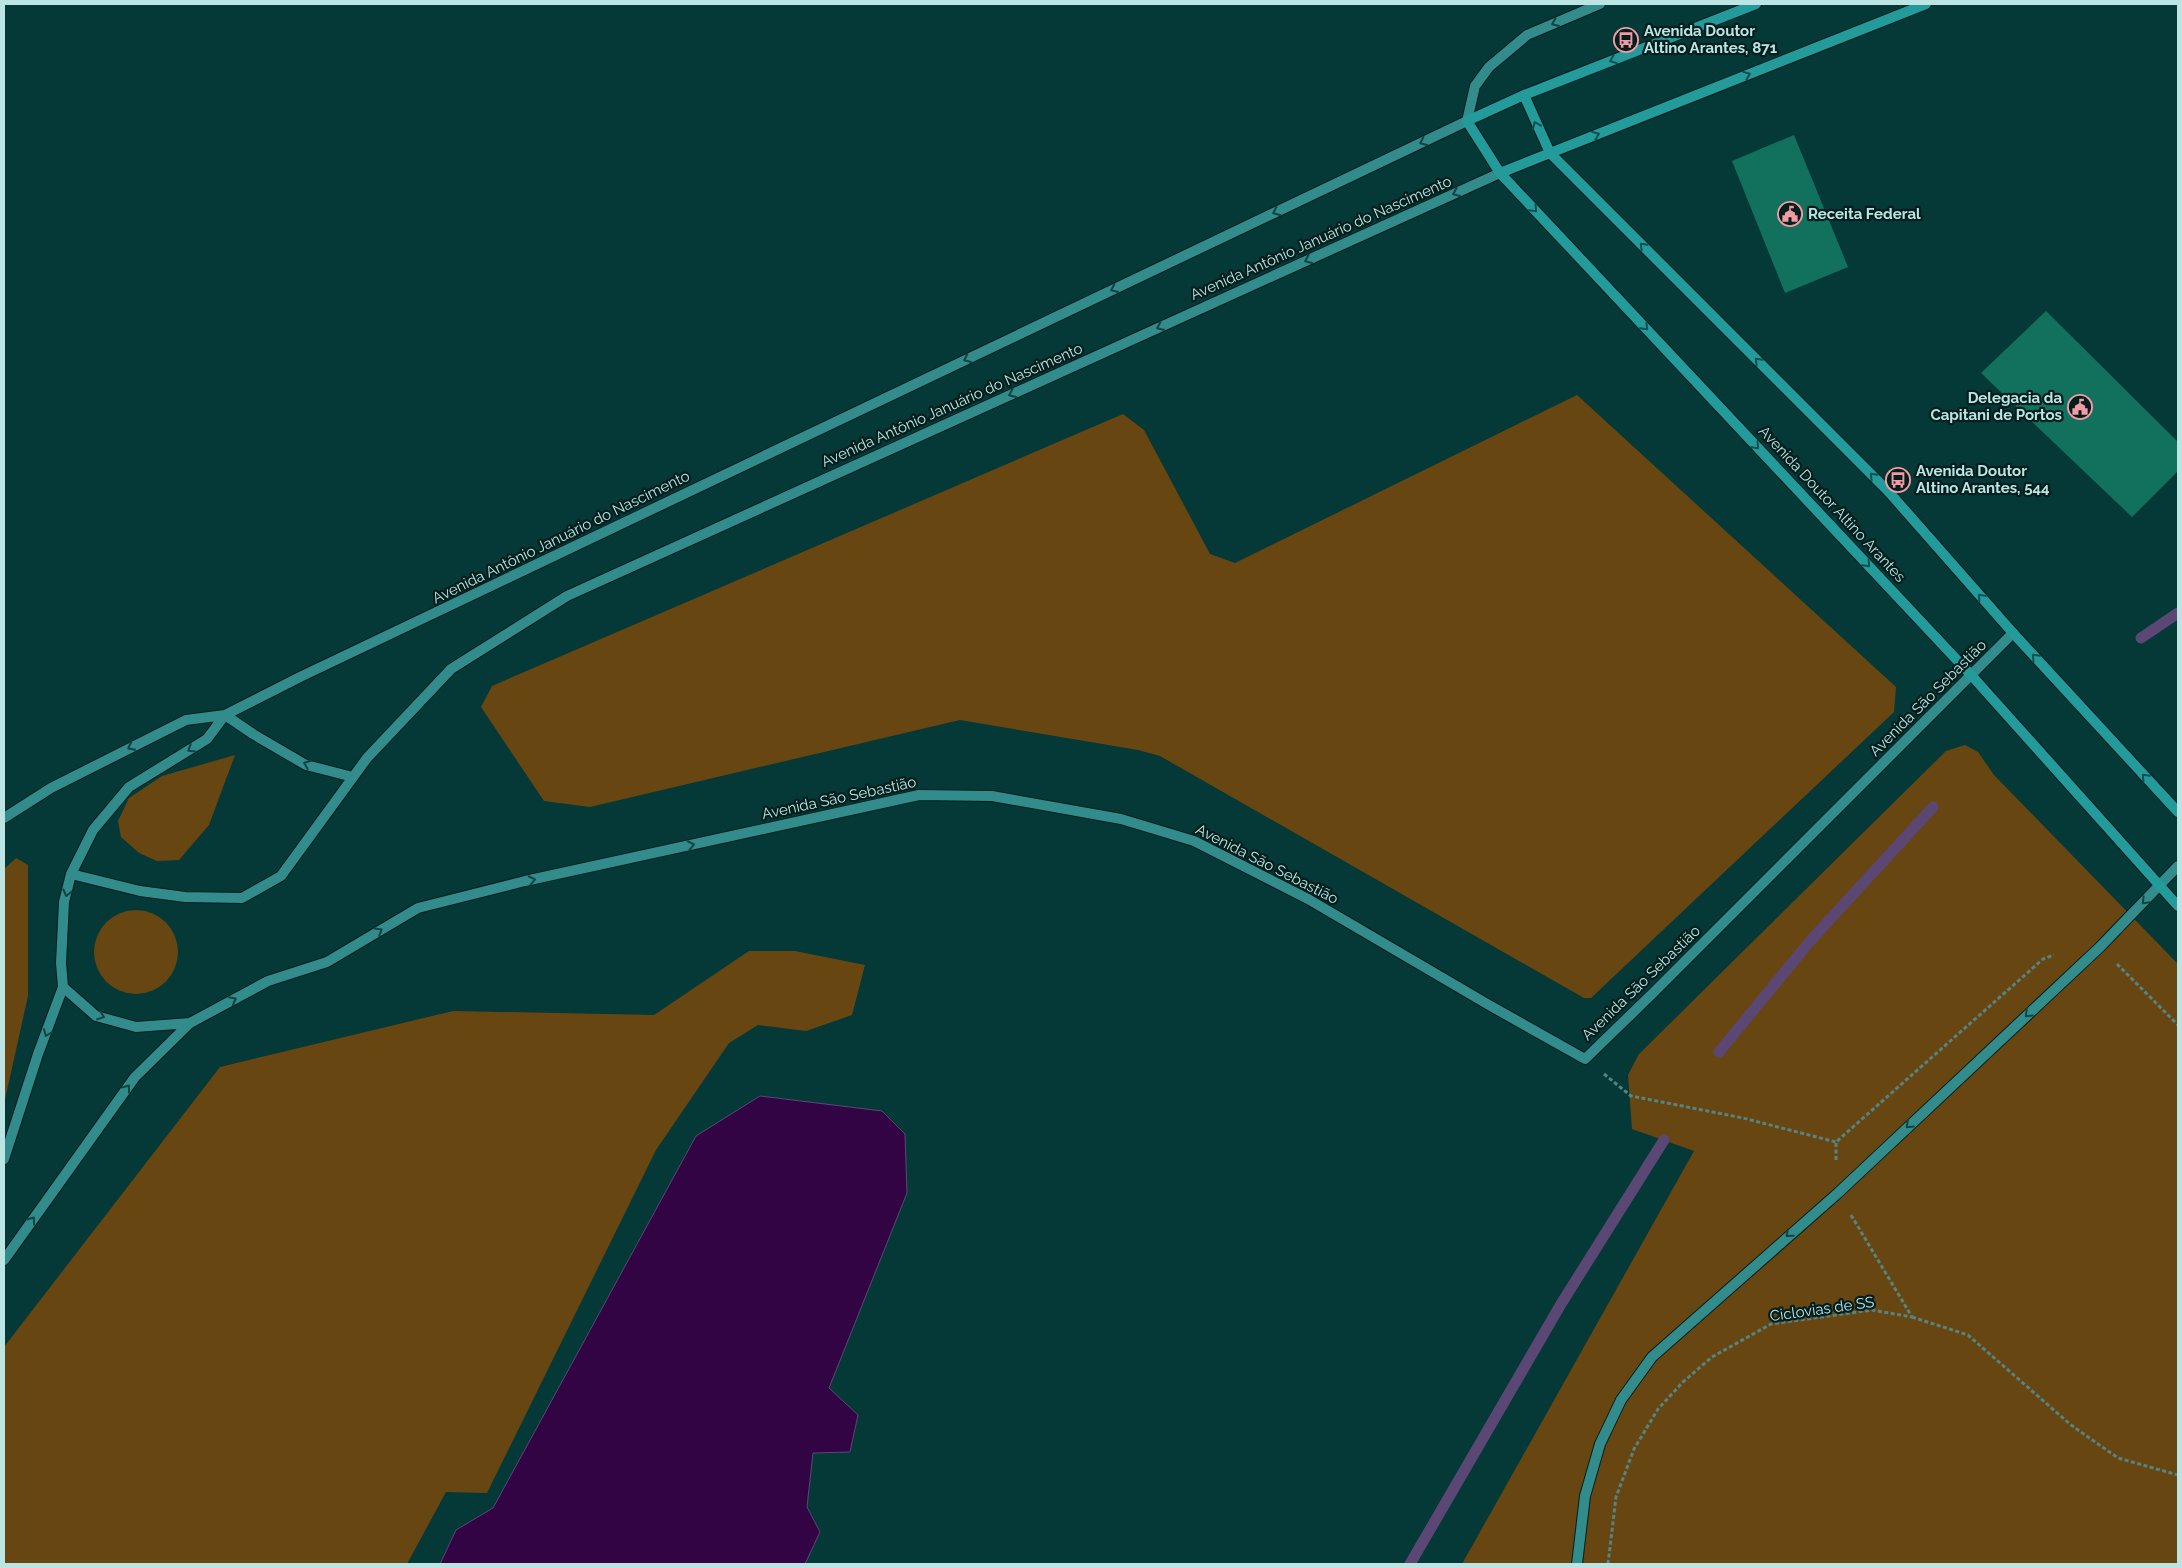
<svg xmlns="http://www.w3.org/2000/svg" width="2182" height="1568" viewBox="0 0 2182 1568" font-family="Raleway,sans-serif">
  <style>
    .green { fill: #684611 }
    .water { fill: #320444; stroke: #5b4774 }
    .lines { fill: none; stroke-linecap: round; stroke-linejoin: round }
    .stream { stroke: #5b4774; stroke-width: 11 }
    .building { fill: #11715c }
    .service-casing { stroke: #021e1d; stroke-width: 12 }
    .minor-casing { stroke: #021e1d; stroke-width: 12 }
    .tertiary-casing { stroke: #021e1d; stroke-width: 12 }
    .secondary-casing { stroke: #021e1d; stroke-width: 12 }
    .path { stroke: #558483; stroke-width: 3; stroke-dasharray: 4 2.5; stroke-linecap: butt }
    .service { stroke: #318c8b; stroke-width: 10 }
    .minor { stroke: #318c8b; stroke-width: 10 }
    .tertiary { stroke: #318c8b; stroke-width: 10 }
    .secondary { stroke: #229b9a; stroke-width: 10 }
    .oneway { stroke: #124444 }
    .oneway2 { stroke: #0f504f }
    .labels { text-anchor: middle; stroke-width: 4.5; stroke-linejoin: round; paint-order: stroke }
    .poi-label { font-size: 15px; font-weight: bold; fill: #bce4e3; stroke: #021e1d; text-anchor: start }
    .street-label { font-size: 15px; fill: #bce4e3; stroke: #021e1d }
  </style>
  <rect width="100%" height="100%" fill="#043938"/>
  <path class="green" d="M1577 395 1896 687 1894 712 1591 998H1584L1160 756 1138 750 960 720 590 807 544 801 481 707 492 686 1123 414 1144 430 1210 554 1235 563Z
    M1965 745 1978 752 1994 775 2178 964V1564H1462L1694 1151 1632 1129 1628 1075 1639 1054 1946 751Z
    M235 755 209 825 179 860 157 861 139 853 121 837 118 821 129 798 162 776Z
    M16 858 28 865V996L4 1104V869Z
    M94 952a42 42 0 1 1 84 0a42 42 0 1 1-84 0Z
    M749 951H795L865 965 852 1015 806 1031 758 1025 729 1043 656 1150 487 1493 446 1492 407 1564H4V1347L220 1067 453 1011 654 1015Z"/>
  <path class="water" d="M760 1096 882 1111 905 1134 907 1193 829 1388 858 1415 850 1452 813 1453 807 1507 820 1532 805 1564H440L456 1530 493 1508 696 1136Z"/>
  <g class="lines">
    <path class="stream" d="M2141 638 2178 613
      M1719 1052 1811 940 1933 807
      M1410 1564 1561 1304 1664 1140"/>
  </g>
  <path class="building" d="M1794 135 1848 267 1785 293 1732 161Z
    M2046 311 2178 442V471L2132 517 1981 373Z"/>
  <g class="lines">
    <defs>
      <path id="service" d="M1577 1564 1585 1496 1600 1444 1621 1400 1652 1357 1838 1193 2100 947 2178 866"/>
      <path id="minor" d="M1467 121 1475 86 1489 67 1527 35 1600 4"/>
      <path id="tertiary" d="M225 715 253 734 306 765 353 777
        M4 818 51 788 186 720 225 715 300 677 1467 121
        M71 874 140 891 185 897 242 898 281 876 367 758 451 669 567 596 1500 173
        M63 987 96 1016 136 1027 190 1023
        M4 1159 38 1054 63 987 61 963 64 902 71 874 93 830 129 787 207 739 225 715
        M4 1260 135 1077 190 1023 268 981 327 962 418 908 525 881 919 795 992 796 1121 819 1194 841 1308 899 1489 1005 1585 1059 1651 995 2013 633"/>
      <path id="secondary" d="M1756 4 1524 95 1467 121 1500 173 1972 676 2178 906
        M1524 95 1550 153 1888 491 2013 633 2178 812
        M1500 173 1926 4"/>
    </defs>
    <use href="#service" class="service-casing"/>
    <use href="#minor" class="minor-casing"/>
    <use href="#tertiary" class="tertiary-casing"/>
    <use href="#secondary" class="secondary-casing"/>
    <path class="path" d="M2117 964 2178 1025
      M1604 1074 1631 1096 1743 1118 1836 1142
      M1836 1160V1142L2043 959 2054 955
      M1912 1317 1968 1335 2071 1425 2118 1458 2178 1475
      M1608 1564 1616 1497 1634 1449 1658 1409 1683 1382 1712 1357 1771 1324 1872 1310 1912 1317 1851 1215"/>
    <use href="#service" class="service"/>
    <use href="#minor" class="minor"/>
    <use href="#tertiary" class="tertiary"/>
    <use href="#secondary" class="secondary"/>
  </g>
  <defs><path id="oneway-chevron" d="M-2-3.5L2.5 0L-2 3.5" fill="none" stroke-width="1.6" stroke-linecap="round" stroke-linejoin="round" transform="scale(1.25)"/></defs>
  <g class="oneway">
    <use href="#oneway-chevron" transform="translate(1555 23) rotate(157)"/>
    <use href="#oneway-chevron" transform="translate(1423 142) rotate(155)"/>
    <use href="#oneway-chevron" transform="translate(1456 193) rotate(156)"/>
    <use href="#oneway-chevron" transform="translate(1276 212) rotate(155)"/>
    <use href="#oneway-chevron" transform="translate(1308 260) rotate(156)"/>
    <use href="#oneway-chevron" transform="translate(1114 289) rotate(155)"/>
    <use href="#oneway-chevron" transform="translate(1160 327) rotate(156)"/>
    <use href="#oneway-chevron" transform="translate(967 359) rotate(155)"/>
    <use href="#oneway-chevron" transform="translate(1012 394) rotate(156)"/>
    <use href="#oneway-chevron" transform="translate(131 747) rotate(153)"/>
    <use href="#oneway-chevron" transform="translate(191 749) rotate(148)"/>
    <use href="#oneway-chevron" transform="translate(307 764) rotate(-158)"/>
    <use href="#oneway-chevron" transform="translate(691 845) rotate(-12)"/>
    <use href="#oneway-chevron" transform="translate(532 880) rotate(-12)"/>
    <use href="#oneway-chevron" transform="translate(67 893) rotate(104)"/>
    <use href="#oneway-chevron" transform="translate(2145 901) rotate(134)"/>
    <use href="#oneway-chevron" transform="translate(379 931) rotate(-31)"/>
    <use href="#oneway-chevron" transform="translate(233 1000) rotate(-28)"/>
    <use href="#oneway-chevron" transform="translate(2028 1014) rotate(137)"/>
    <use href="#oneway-chevron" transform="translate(101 1016) rotate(21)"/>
    <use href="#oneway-chevron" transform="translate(47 1033) rotate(111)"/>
    <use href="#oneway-chevron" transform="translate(127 1088) rotate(-54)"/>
    <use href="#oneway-chevron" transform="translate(1909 1125) rotate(137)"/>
    <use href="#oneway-chevron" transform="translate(32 1220) rotate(-54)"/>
    <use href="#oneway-chevron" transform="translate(1789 1234) rotate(139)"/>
  </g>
  <g class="oneway2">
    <use href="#oneway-chevron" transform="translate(1613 60) rotate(158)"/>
    <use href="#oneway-chevron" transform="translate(1747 75) rotate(-22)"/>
    <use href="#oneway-chevron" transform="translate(1536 125) rotate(-113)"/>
    <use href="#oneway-chevron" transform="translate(1596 135) rotate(-22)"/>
    <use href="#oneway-chevron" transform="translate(1534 209) rotate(47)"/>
    <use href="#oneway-chevron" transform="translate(1643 246) rotate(-135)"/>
    <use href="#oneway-chevron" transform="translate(1645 327) rotate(47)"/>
    <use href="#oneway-chevron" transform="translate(1758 361) rotate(-135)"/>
    <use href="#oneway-chevron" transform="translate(1756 446) rotate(47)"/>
    <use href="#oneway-chevron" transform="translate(1873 476) rotate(-135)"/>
    <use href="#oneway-chevron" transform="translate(1867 564) rotate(47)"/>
    <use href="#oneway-chevron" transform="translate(1981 597) rotate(-131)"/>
    <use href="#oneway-chevron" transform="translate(2035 657) rotate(-133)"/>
    <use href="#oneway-chevron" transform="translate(2145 777) rotate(-133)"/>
  </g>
  <defs>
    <symbol id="bus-ring" viewBox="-11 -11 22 22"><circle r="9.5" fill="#021e1d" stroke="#f49aa3" stroke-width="1.5"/><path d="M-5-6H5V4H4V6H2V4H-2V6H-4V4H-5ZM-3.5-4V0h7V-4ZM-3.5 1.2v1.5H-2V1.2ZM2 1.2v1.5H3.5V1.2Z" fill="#f49aa3"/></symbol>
    <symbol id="civic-ring" viewBox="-11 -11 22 22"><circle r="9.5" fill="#021e1d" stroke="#f49aa3" stroke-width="1.5"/><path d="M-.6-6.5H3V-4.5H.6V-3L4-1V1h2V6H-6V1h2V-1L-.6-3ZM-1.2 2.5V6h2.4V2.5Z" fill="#f49aa3"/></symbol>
  </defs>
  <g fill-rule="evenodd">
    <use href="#bus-ring" x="1612" y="26" width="28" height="28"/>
    <use href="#civic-ring" x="1776" y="200" width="28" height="28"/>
    <use href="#civic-ring" x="2066" y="393" width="28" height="28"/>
    <use href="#bus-ring" x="1884" y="466" width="28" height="28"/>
  </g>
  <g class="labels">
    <g class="poi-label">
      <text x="1644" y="36">Avenida Doutor<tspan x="1644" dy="17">Altino Arantes, 871</tspan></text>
      <text x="1808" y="219">Receita Federal</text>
      <text x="2062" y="403" text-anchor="end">Delegacia da<tspan x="2062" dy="17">Capitani de Portos</tspan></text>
      <text x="1916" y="476">Avenida Doutor<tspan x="1916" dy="17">Altino Arantes, 544</tspan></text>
    </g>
    <g class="street-label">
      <text transform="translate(1321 238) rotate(-24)" y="5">Avenida Antônio Januário do Nascimento</text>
      <text transform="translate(952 405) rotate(-24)" y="5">Avenida Antônio Januário do Nascimento</text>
      <text transform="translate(1832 504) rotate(47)" y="5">Avenida Doutor Altino Arantes</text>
      <text transform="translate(561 537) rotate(-26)" y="5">Avenida Antônio Januário do Nascimento</text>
      <text transform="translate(1928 698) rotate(-45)" y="5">Avenida São Sebastião</text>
      <text transform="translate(839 798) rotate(-12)" y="5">Avenida São Sebastião</text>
      <text transform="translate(1267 864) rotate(27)" y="5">Avenida São Sebastião</text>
      <text transform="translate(1641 983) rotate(-44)" y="5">Avenida São Sebastião</text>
      <text transform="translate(1822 1309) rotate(-8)" y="5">Ciclovias de SS</text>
    </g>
  </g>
  <rect width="2182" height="1568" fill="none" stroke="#bce4e3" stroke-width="10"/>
</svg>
